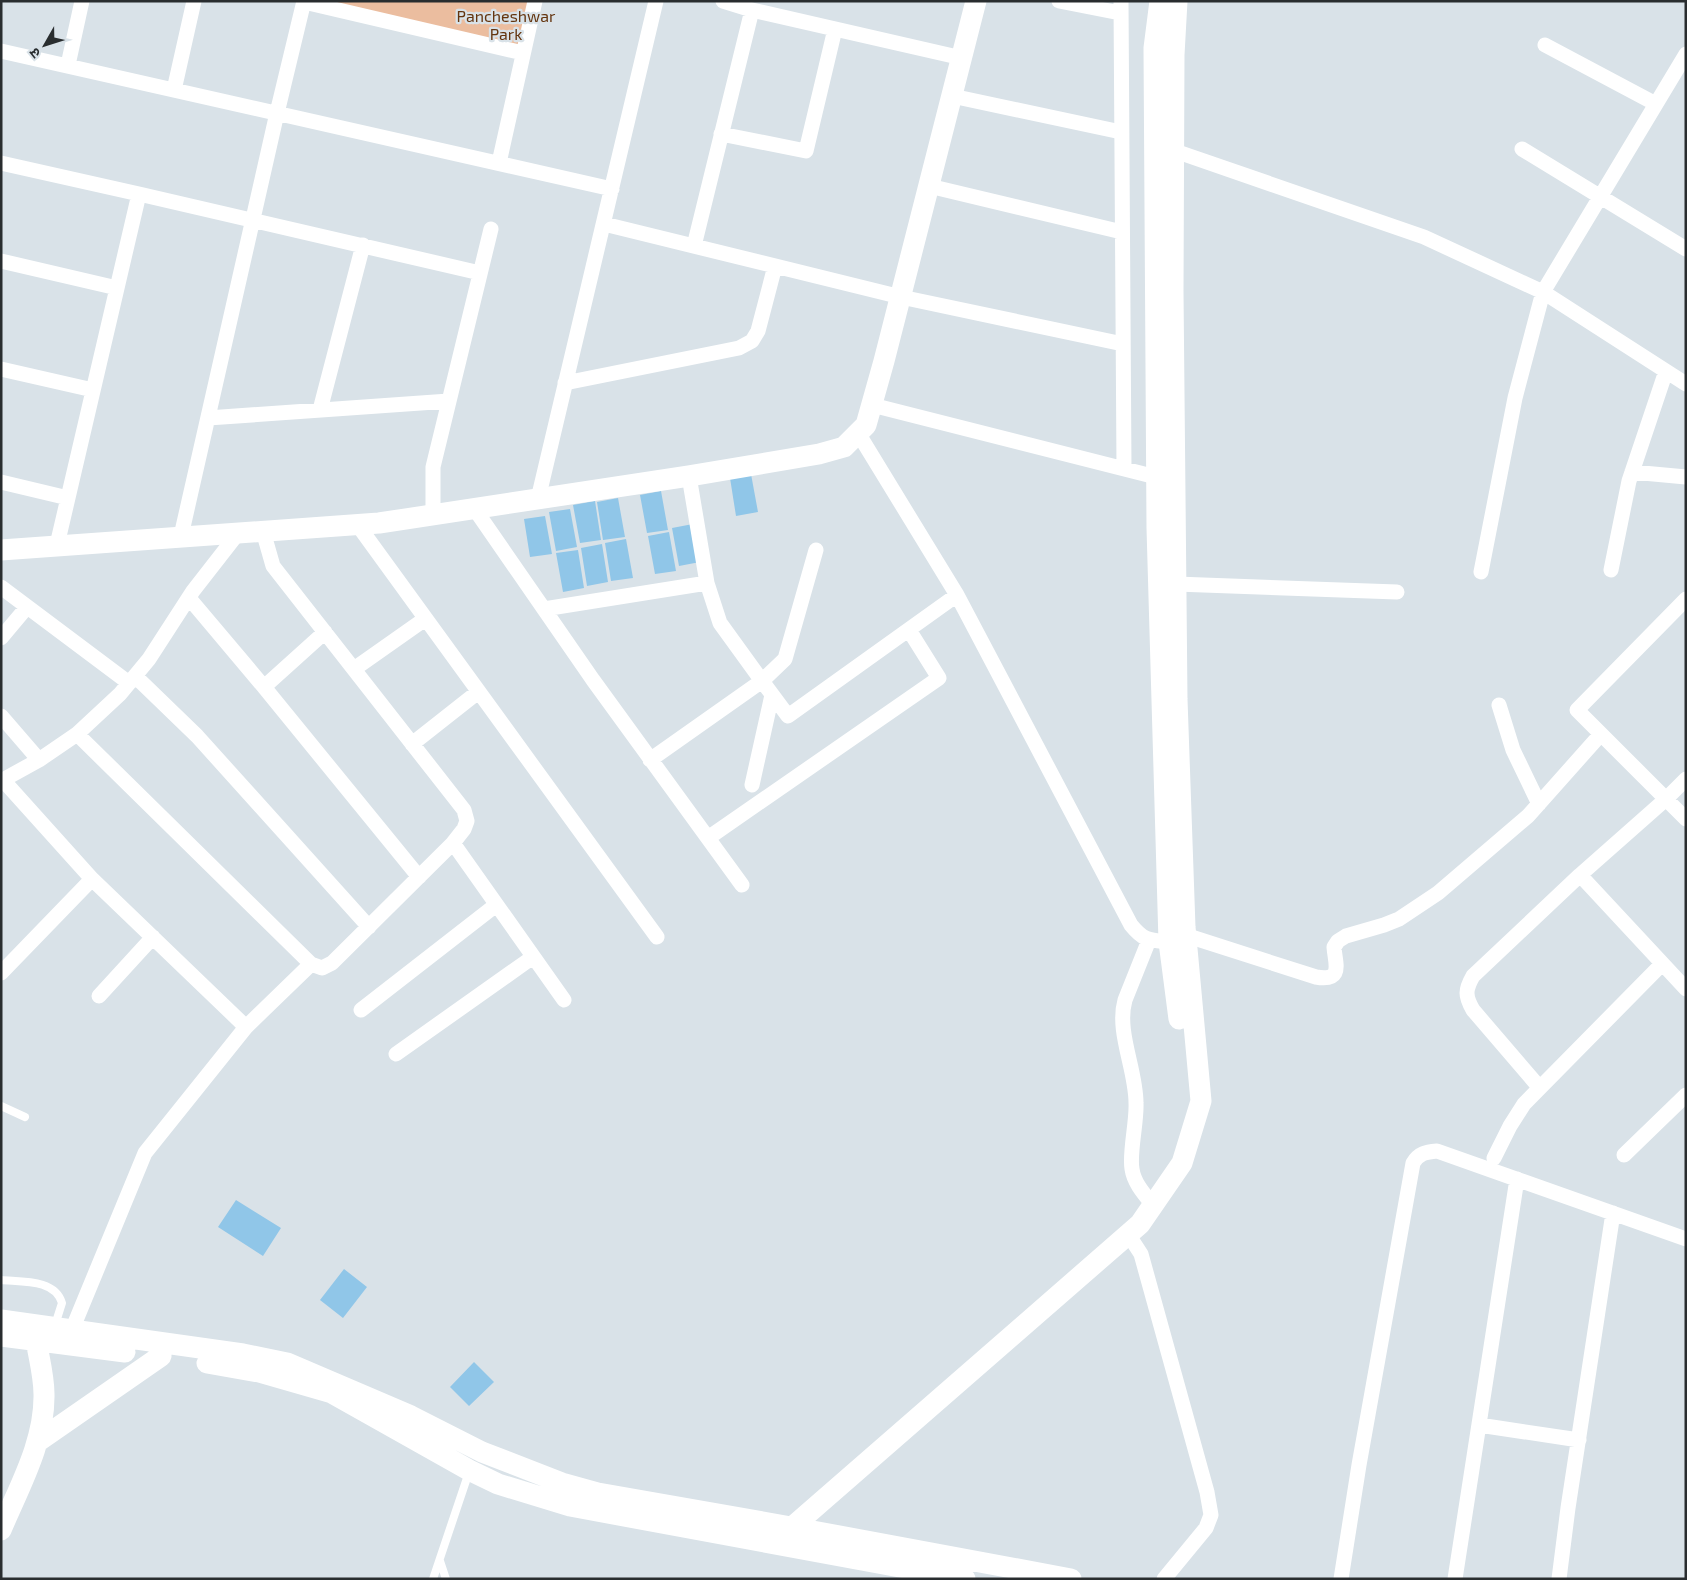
<svg xmlns="http://www.w3.org/2000/svg" width="1687" height="1580" viewBox="0 0 1687 1580" font-family="'Exo 2','Noto Sans Devanagari',sans-serif">
  <style>
    .green { fill: #ebbd9f }
    .building { fill: #90c6e8 }
    .lines { fill: none; stroke-linecap: round; stroke-linejoin: round }
    .lane { stroke: #fff; stroke-width: 8 }
    .street { stroke: #fff; stroke-width: 15 }
    .secondary { stroke: #fff; stroke-width: 21 }
    .labels { text-anchor: middle; stroke-width: 4.5; stroke-linejoin: round; paint-order: stroke }
    .park-label { font-size: 16px; fill: #64350f; stroke: #d9e2e8 }
  </style>
  <rect width="100%" height="100%" fill="#d9e2e8"/>
  <path class="green" d="M305 1H535L523 53Z"/>
  <path class="building" d="M751 474 758 512 736 516 730 478Z
    M661 491 668 530 647 533 640 495Z
    M618 498 625 537 603 540 597 502Z
    M595 501 601 540 580 543 573 505Z
    M570 509 577 547 556 551 549 512Z
    M545 516 552 554 530 557 524 519Z
    M693 524 700 562 679 566 672 528Z
    M669 532 676 571 655 574 648 536Z
    M626 539 633 578 611 581 605 543Z
    M602 544 608 582 587 586 581 548Z
    M578 550 584 588 563 592 556 553Z
    M236 1200 281 1228 263 1256 218 1227Z
    M344 1269 367 1287 343 1318 320 1300Z
    M474 1362 494 1382 469 1406 450 1387Z"/>
  <g class="lines">
    <path class="lane" d="M1 1106 25 1117
      M1 1280C22 1282 55 1279 62 1303L55 1325
      M440 1561 446 1579
      M433 1579 469 1472"/>
    <path class="street" d="M723 1 752 10
      M1059 1 1120 13
      M1121 1 1124 469
      M304 2 523 53
      M1545 45 1656 104
      M1 51 612 189
      M68 65 82 1
      M174 90 194 1
      M952 96 1121 132
      M721 134 806 151 835 29
      M1522 149 1686 249
      M1166 150 1175 151 1424 237 1543 292 1686 54
      M1 163 139 194 57 545
      M499 163 535 1
      M929 186 1122 232
      M139 194 480 273
      M604 224 901 297 1123 344
      M694 246 752 10 962 58
      M1 261 117 288
      M1 369 93 390
      M565 383 739 348 752 341 758 331 775 266
      M872 405 1156 477
      M320 410 363 245
      M208 418 449 401
      M858 433 957 595 1131 925C1144 941 1149 940 1169 942
      M1632 472 1686 477
      M1 482 68 498
      M538 499 656 1
      M474 508 593 680 742 885
      M433 515V467L491 229
      M357 524 657 937
      M263 531 273 566 464 810 467 821 464 829 453 843 564 1000
      M181 536 277 113 304 1
      M816 550 785 659 762 681 788 716 957 595
      M1611 570 1629 481 1666 371
      M1481 572 1515 398 1543 292 1686 384
      M1176 584 1397 592
      M1 587 129 683
      M189 598 264 687
      M1686 599 1577 710 1686 819
      M544 609 707 583
      M325 632 264 687 419 877
      M1 638 27 607
      M354 669 425 619
      M135 676 197 736 369 927
      M1499 705 1513 750 1539 804
      M1 716 39 760
      M77 734 311 964
      M412 744 478 692
      M650 760 762 681 720 623 707 583 689 476
      M1686 779 1666 799 1580 875 1686 989
      M3 780 92 879 246 1027
      M1 781 39 760 77 734 120 694 149 659 193 591 239 532
      M752 785 772 695
      M708 838 939 678 909 630
      M1185 935 1316 977C1344 982 1335 963 1334 947L1338 941 1346 936 1384 925 1399 919 1438 893 1528 816 1601 734
      M1149 940 1125 1000C1116 1032 1136 1069 1136 1103 1137 1122 1129 1153 1132 1169 1134 1183 1144 1194 1153 1205
      M1 973 92 879
      M99 996 153 937
      M361 1010 496 905
      M396 1054 533 957
      M1539 1087 1473 1010C1465 996 1465 990 1473 976L1580 875
      M1624 1155 1686 1095
      M1494 1158 1510 1126 1524 1104 1662 964
      M1128 1234 1141 1254 1207 1492 1211 1515 1206 1528 1164 1579
      M72 1330 145 1153 246 1027 311 964 322 968 332 963 453 843
      M1479 1425 1579 1440
      M1341 1579 1359 1465 1413 1163C1419 1153 1426 1152 1437 1151L1686 1239
      M1455 1579 1517 1179
      M1559 1579 1568 1508 1613 1213"/>
    <path class="secondary" d="M1160 1 1154 48 1157 528 1169 942 1179 1019
      M1 550 379 523 689 476 819 454 844 447 866 425 884 361 976 1
      M1 1320 243 1354 287 1363 411 1416 482 1452 562 1483 598 1493 791 1527 1071 1579
      M1 1336 125 1352
      M207 1363 259 1372 332 1393 469 1470 498 1484 570 1506 965 1579
      M37 1442 161 1356
      M1 1530C19 1487 45 1442 44 1394 44 1376 39 1358 36 1340
      M774 1543 1140 1224 1182 1163 1201 1101 1185 927 1177 699 1173 291 1174 55 1177 1"/>
  </g>
  <g class="labels">
    <g class="park-label">
      <text x="506" y="22">Pancheshwar<tspan x="506" dy="18">Park</tspan></text>
    </g>
  </g>
  <rect width="1687" height="1580" fill="none" stroke="#292d2f" stroke-width="5"/>
  <g transform="translate(45 45) rotate(231)" stroke="#d9e2e8" stroke-width="4" paint-order="stroke">
  <path d="M0-4L9 19L0 12L-9 19Z" fill="#292d2f"/>
  <text y="-8" font-size="14" font-weight="bold" text-anchor="middle" fill="#292d2f">उ</text>
  </g>
</svg>
